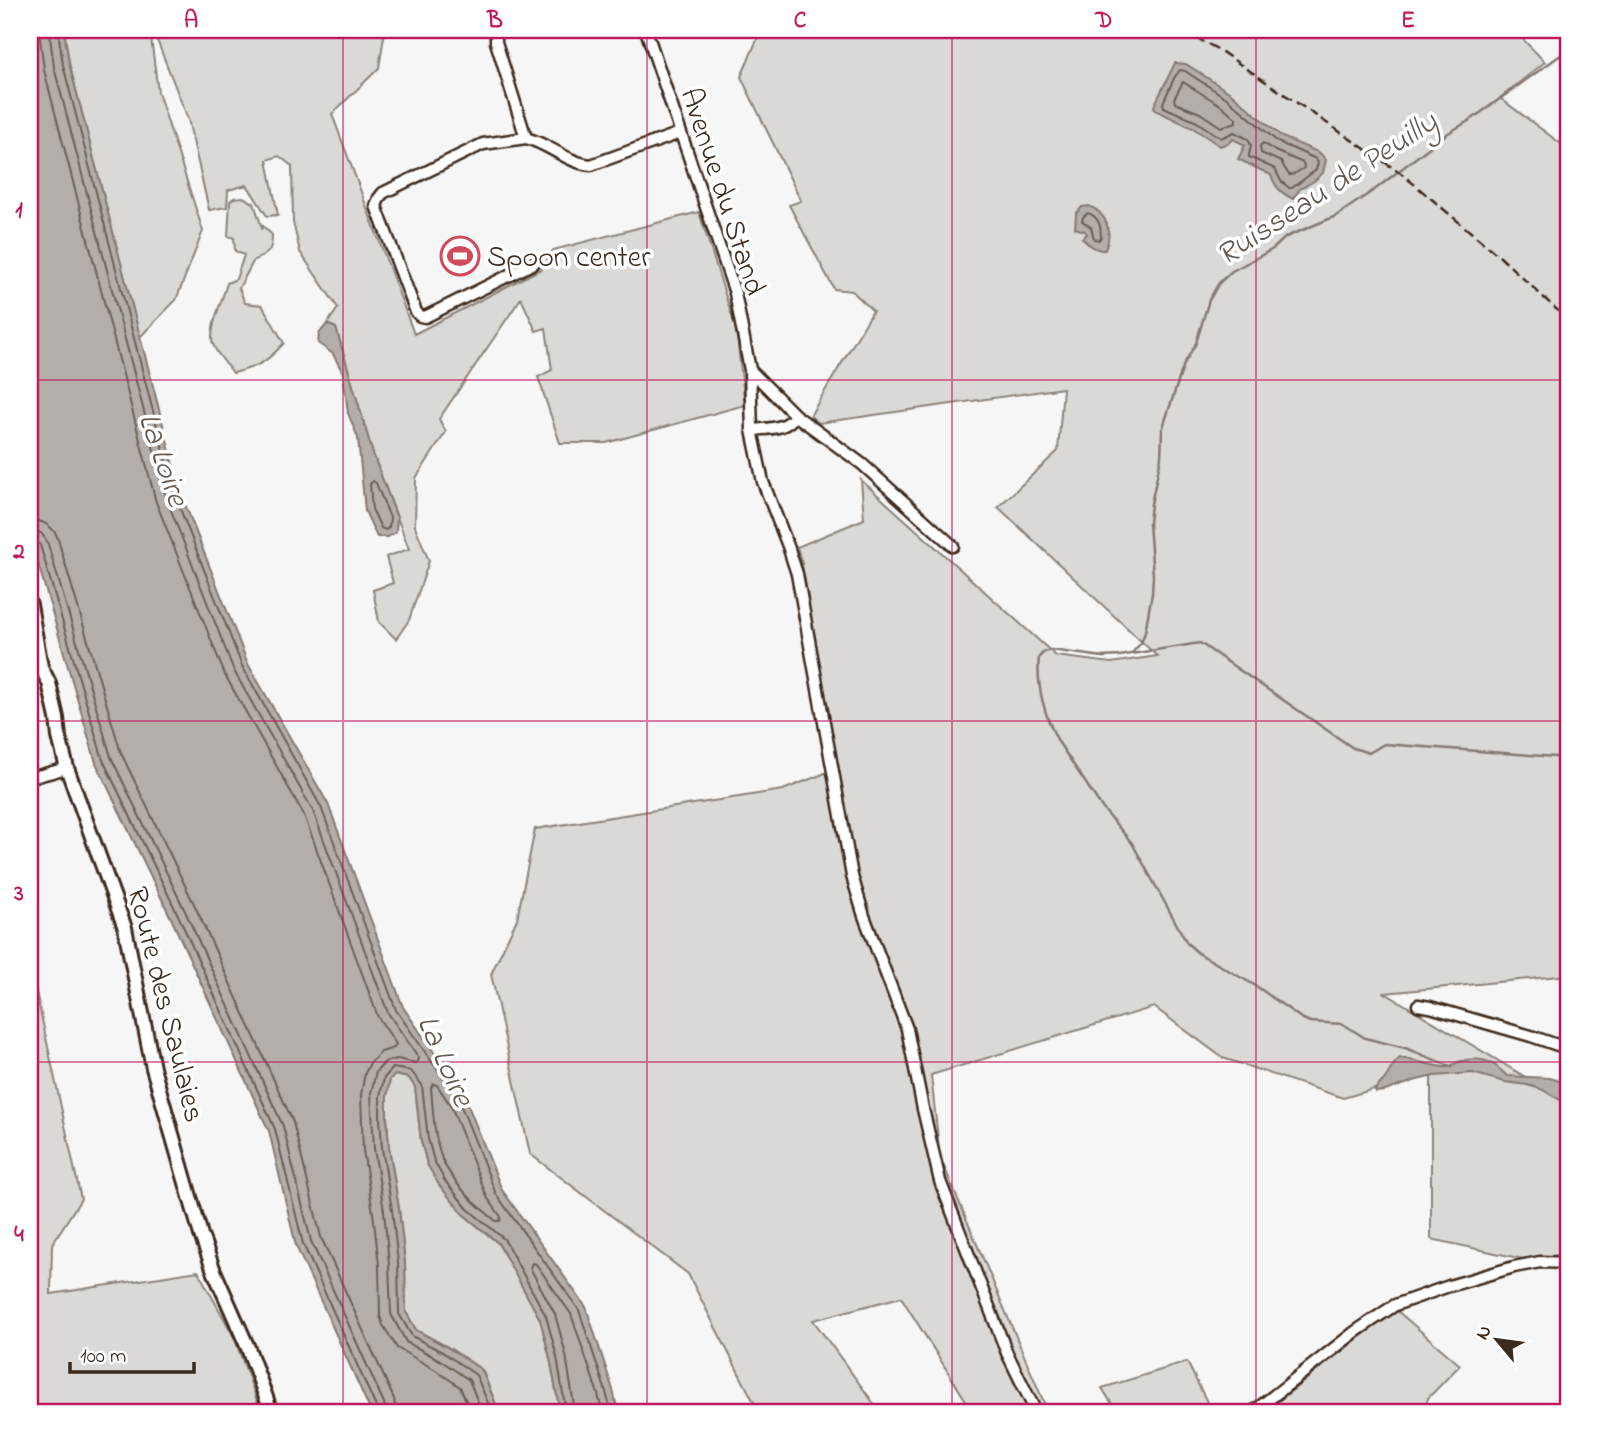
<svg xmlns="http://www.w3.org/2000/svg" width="1599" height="1442" viewBox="0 0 1599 1442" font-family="'Indie Flower',sans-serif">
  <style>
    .green { fill: #dbd9d6; stroke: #8b827a; stroke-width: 2 }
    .water { fill: #b4aeaa; stroke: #847972; stroke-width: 2 }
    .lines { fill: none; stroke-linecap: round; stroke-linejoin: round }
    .shore { stroke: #6b5f56; stroke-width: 2 }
    .stream { stroke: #847972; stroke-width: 2.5 }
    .minor-casing { stroke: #3b2a1e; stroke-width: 15 }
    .tertiary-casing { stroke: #3b2a1e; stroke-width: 18 }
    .minor { stroke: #fff; stroke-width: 10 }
    .tertiary { stroke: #fff; stroke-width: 12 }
    .rail { stroke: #3b2a1e; stroke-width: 2.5; stroke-dasharray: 10 5; stroke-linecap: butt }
    .grid { fill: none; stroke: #c2185b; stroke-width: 2; stroke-opacity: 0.55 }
    .labels { text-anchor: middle; stroke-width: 7; stroke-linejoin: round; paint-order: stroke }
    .street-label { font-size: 30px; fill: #3b2a1e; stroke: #fff }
    .poi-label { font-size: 30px; fill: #3b2a1e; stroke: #fff; text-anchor: start }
    .water-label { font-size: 32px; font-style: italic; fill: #65584f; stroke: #fff }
    .neatline { fill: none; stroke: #c2185b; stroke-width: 2.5 }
    .grid-label { font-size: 23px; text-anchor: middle; font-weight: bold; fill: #c2185b }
  </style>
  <rect width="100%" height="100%" fill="#f7f6f6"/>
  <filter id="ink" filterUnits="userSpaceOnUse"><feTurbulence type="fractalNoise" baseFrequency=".0143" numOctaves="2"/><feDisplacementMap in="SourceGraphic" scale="14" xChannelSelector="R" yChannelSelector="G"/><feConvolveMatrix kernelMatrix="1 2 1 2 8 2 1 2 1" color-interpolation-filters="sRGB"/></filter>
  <g filter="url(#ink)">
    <path class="green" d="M64 30H150L158 92 203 231 176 300 140 337 69 63Z
      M153 30H385L379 68 332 114 414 334 541 269 553 250 699 212 736 329 745 405 606 443H560L538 377 552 370 546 328 536 331 521 298 439 419 446 432 416 478 415 526 429 561 409 620 396 639 379 622 373 590 393 583 386 557 409 549 373 454 336 328 327 324 338 308 300 252 293 222 292 166 279 156 267 160 278 215 267 216 247 185 228 190 227 207 209 210 188 119Z
      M761 30H1514L1545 62 1500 98 1569 150V975L1385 993 1569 1103V1225L1560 1255 1523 1259 1431 1239V1073L1343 1098 1223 1058 1154 1007 931 1075 940 1157 1048 1412H973L901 1297 813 1320 880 1412H759L688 1274 530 1154 491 974 517 919 535 829 783 790 833 770 802 564 797 547 864 519 861 480 1056 656 1111 663 1157 656 998 507 1058 451 1063 388 819 423 810 416 873 311 852 291 834 289 789 205 801 201 741 77Z
      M243 197 254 203 262 228 263 226 272 235C272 251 269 254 254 260L239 288 245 303 262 305 284 343C267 362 258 367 233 373 227 364 216 354 213 344 208 330 223 299 227 283L236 279 244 255 235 251 234 238 228 236 230 201 234 198Z
      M30 964 81 1199 52 1244 51 1294 198 1271 234 1337 261 1412H30Z
      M395 1075 409 1078 415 1087 421 1141 427 1164 463 1214 498 1243 540 1319 550 1358 560 1412H499L482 1370 448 1347 416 1330 406 1312 405 1263 399 1209 389 1147 387 1117V1096L390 1079Z
      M1395 1309 1460 1365 1428 1398 1424 1412H1265Z
      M1187 1362 1212 1412H1117L1102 1388Z"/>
    <path class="water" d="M30 30H64L69 63 181 494 248 664 328 804 403 1007 465 1098 502 1190 586 1307 613 1390 618 1412H560L550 1358 540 1319 498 1243 463 1214 439 1185 427 1164 421 1141 415 1087 409 1078 395 1075 390 1079 387 1096V1117L389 1147 399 1209 405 1263 406 1312 416 1330 447 1347 482 1370 499 1412H371L296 1246 269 1131 171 918 96 763 30 536Z
      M1175 63 1186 64 1232 94 1282 137 1320 153 1326 160 1323 173 1314 181 1300 189 1293 199C1281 193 1275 187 1271 175L1238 159 1245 145 1233 139 1228 143 1220 146 1193 128 1155 110 1154 106Z
      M1089 206C1107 213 1113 233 1105 250 1097 251 1087 244 1082 238L1087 234 1085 231 1075 228 1076 214 1082 207Z
      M327 324 336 328 373 454 397 518 396 532 388 537H377L365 511 358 438 348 413 343 373 333 354 318 343 319 334Z
      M1400 1058C1414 1060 1428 1065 1443 1067 1449 1068 1453 1065 1458 1062 1470 1058 1486 1058 1496 1066 1500 1069 1503 1073 1508 1076L1550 1078 1569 1084V1105L1541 1089 1527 1085 1505 1082 1472 1073 1434 1076 1417 1080 1385 1091 1376 1092 1375 1090C1377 1086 1380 1084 1383 1081 1390 1074 1391 1064 1400 1058Z"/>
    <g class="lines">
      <path class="shore" d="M39 30 44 70 156 502 225 675 304 815 378 1017 396 1044 394 1048 381 1052 370 1063 365 1073 361 1095 363 1150 373 1213 379 1265 380 1316 383 1325 397 1348 434 1369 460 1387 471 1412
        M49 30 54 67 167 500 234 671 313 811 388 1013 419 1058 418 1061 416 1063 397 1059 385 1062 376 1072 371 1093 374 1149 384 1211 389 1264 391 1314 406 1342 440 1360 469 1380 482 1412
        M58 30 63 65 175 496 242 666 321 807 396 1010 459 1101 496 1194 579 1310 606 1392 611 1412
        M1180 70 1185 71 1228 99 1278 142 1316 159 1318 163 1316 170 1292 188H1289L1281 181 1275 169 1249 157V155L1251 145 1248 139 1234 132 1221 138 1197 122 1164 107 1163 103 1174 78Z
        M1183 82 1222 106 1236 118V122L1221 127 1200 113 1175 103 1174 99Z
        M1263 143 1275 151 1303 163 1304 168 1292 175H1289L1281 162 1261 153 1260 146Z
        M1088 213C1099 217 1101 226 1101 237L1099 240 1094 239 1091 227 1082 221 1083 217Z
        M373 481 376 483 390 518 389 527 386 530 381 528 372 509 370 484Z
        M30 520C42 520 51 525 57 536L121 753 195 906 293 1122 321 1237 394 1399 396 1412
        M30 530 41 533 47 541 111 757 185 911 283 1126 311 1241 384 1403 385 1412
        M30 539 36 540 40 545 103 760 178 915 275 1129 303 1244 376 1407 377 1412
        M433 1084 437 1085 451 1106 487 1197 501 1217 500 1221H496C475 1204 453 1184 442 1159 434 1137 433 1111 431 1088Z
        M492 1412 476 1375 444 1353 412 1336 399 1314 398 1263 392 1210 382 1148 380 1118V1096L384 1078 393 1068 411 1071 422 1085 428 1139 434 1161 445 1181 468 1209 504 1239 546 1316 557 1357 566 1412
        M575 1412 566 1355 555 1314 530 1268 532 1263 536 1264 571 1314 598 1394 602 1412"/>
      <path class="stream" d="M1131 654 1200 643 1353 748 1369 753 1384 744 1569 758
        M1452 1067 1405 1048 1365 1038 1343 1024 1310 1022 1301 1018 1256 986 1198 953 1187 943 1132 843 1103 809 1059 743C1045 718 1036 686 1039 657L1044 652 1051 650 1103 657 1120 656 1131 654 1141 643 1145 632 1152 593 1153 576 1149 523 1151 504 1161 457 1162 430 1184 364 1196 343 1209 300 1219 283 1232 271 1273 249 1286 237 1336 216 1377 188 1445 135 1472 119 1569 49"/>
      <defs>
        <path id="minor" d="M501 30 496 34V42L526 138C549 144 568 163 591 165L680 133
          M646 30 735 293 750 370 752 430 763 482 788 546 797 574 852 876 864 916 907 1029 923 1109 940 1181 1007 1353 1036 1412
          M526 138 483 144 383 193 379 198 376 206 416 312 420 316 425 317 534 263
          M750 370 795 415 862 464 953 546
          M752 430C768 428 787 430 795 415
          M30 778 67 768
          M1418 1005 1430 1007 1531 1036 1569 1049
          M1253 1412 1355 1332 1395 1305 1449 1286 1514 1267 1540 1262 1569 1263"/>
        <path id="tertiary" d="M30 605 41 667 49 683 57 718 59 737 67 768 125 928 153 1068 201 1235 214 1271 248 1348 267 1400 270 1412"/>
      </defs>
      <use href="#minor" class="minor-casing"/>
      <use href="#tertiary" class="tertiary-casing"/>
      <use href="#minor" class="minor"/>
      <use href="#tertiary" class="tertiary"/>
      <path class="rail" d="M1182 30 1219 50 1402 174 1499 256 1569 321"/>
    </g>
  </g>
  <path class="grid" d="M343 30V1412M647 30V1412M952 30V1412M1256 30V1412M30 380H1569M30 721H1569M30 1062H1569"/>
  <defs>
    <symbol id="stadium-ring" viewBox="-11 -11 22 22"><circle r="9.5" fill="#fff" stroke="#d1495b" stroke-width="1.5"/><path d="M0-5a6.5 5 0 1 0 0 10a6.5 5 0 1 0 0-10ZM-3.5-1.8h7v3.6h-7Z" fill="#d1495b"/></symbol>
  </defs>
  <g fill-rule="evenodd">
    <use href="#stadium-ring" x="438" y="234" width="44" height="44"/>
  </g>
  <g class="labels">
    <g class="street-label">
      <text transform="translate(724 191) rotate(72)" y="10">Avenue du Stand</text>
      <text transform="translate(167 1004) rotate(76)" y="10">Route des Saulaies</text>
    </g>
    <g class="poi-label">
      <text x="487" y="266">Spoon center</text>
    </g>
    <g class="water-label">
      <text transform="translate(1326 187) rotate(-33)" y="11">Ruisseau de Peuilly</text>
      <text transform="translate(165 459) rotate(71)" y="11">La Loire</text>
      <text transform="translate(447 1060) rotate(66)" y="11">La Loire</text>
    </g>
  </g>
  <rect width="1599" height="1442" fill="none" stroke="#fff" stroke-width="77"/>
  <g transform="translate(1497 1340) rotate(299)" stroke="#ffffff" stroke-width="5" paint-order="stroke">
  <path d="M0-5L12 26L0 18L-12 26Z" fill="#3b2a1e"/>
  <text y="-10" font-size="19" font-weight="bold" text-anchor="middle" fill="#3b2a1e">N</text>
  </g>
  <path d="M70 1362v10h124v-10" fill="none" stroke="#3b2a1e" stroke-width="3.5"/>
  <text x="80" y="1362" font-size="21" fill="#3b2a1e" stroke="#ffffff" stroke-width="5" paint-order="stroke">100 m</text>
  <rect x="38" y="38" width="1522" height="1366" class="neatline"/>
  <g class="grid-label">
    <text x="191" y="27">A</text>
    <text x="495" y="27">B</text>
    <text x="800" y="27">C</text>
    <text x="1104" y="27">D</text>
    <text x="1408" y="27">E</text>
    <text x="19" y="217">1</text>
    <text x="19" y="558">2</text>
    <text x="19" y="900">3</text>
    <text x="19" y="1241">4</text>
  </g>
</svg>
